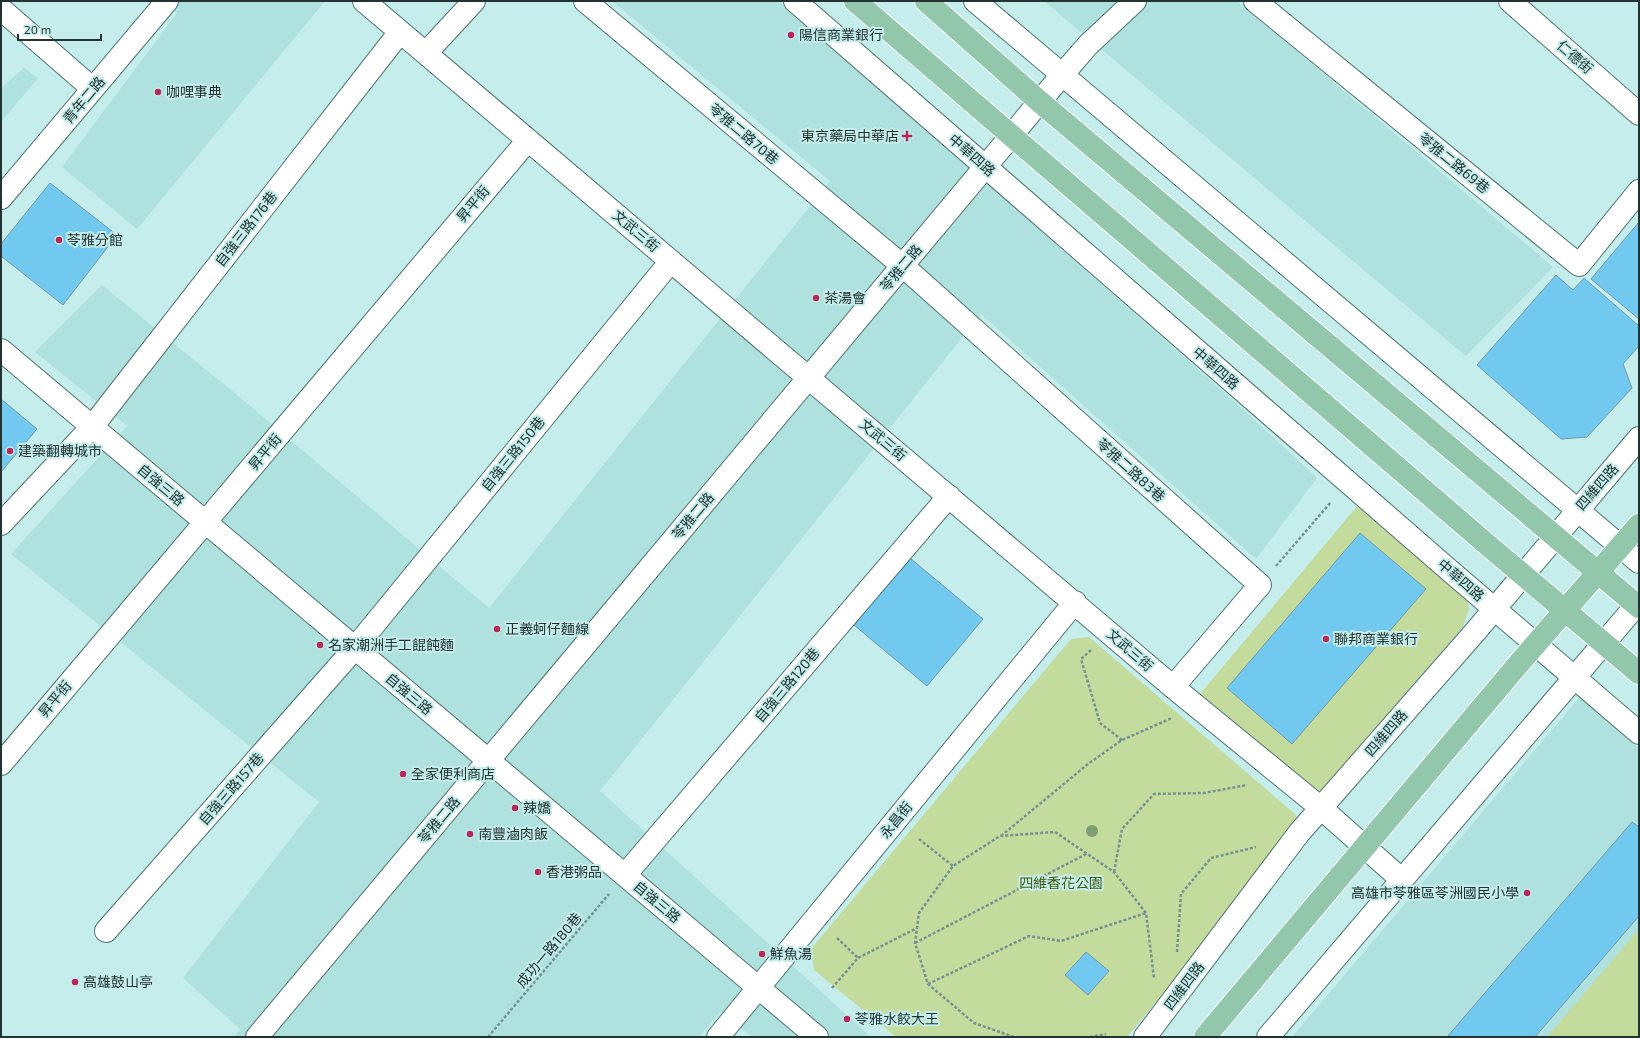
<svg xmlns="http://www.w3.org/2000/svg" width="1640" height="1038" viewBox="0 0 1640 1038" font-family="'Exo 2','Noto Sans TC',sans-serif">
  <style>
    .built { fill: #afe1df }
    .green { fill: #c4db9e }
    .building { fill: #71c9ef; stroke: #7898a7 }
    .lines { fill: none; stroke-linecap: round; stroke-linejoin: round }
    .minor-casing { stroke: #4f7473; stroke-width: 24 }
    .major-casing { stroke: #fff; stroke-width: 24 }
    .path { stroke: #769392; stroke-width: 2.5; stroke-dasharray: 3 2; stroke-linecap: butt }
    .minor { stroke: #fff; stroke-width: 22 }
    .major { stroke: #92c7ac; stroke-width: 22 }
    .tree { fill: #7f9e71 }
    .poi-dot { fill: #b62859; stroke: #c4edeb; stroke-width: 1.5 }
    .labels { text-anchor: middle; stroke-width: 4; stroke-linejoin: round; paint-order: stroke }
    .poi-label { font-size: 14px; fill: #233333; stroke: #c4edeb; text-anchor: start }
    .street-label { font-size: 14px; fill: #233333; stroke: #c4edeb }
    .park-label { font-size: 14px; fill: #475d0e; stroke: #c4edeb }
  </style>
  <rect width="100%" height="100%" fill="#c4edeb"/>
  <path class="built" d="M164 1H325L137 229 62 167 177 13Z
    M612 1H779L1235 402 1317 478 1256 559 981 314 600 791 871 1037H752L720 1012 699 1037H234L240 1029 183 978 319 802 11 554 127 426 35 352 102 285 237 395 489 608 830 181Z
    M1044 1H1237L1553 267 1466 356Z
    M24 68 38 78 1 122V88Z
    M1580 697 1639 748V1037H1292Z"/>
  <path class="green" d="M1359 504 1466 591 1469 609 1463 627 1317 796 1200 694Z
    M1089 637 1296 815 1300 829 1127 1037H896L814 970 811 949 1071 639Z
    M1639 929V1037H1547Z"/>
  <path class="building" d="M50 183 117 235 63 305 1 256V244Z
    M1639 222V319L1591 279Z
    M1556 275 1573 290 1584 278 1639 326V346L1623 364 1632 388 1587 437 1561 439 1477 365Z
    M1 399 37 429 1 472Z
    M1360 533 1426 589 1292 744 1227 688Z
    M910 558 983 619 927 686 854 625Z
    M1632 822 1639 827V916L1535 1037H1447Z
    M1086 952 1109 971 1088 995 1065 975Z"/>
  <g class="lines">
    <defs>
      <path id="minor" d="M364 1 1173 687 1321 808 1402 880
        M585 1 903 266 1260 585 1173 687
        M795 1 1449 570 1639 733
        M975 1 1639 562
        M1255 1 1579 265 1639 191
        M1510 1 1639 114
        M1 9 93 89
        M426 53 474 1
        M1 198 167 1
        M1 350 817 1037
        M1 524 92 427 400 32
        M1 764 528 140
        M625 875 949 496
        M106 931 355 648 671 261
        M257 1037 1062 75 1088 45 1135 1
        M718 1037 1075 602
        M1145 1037 1299 833 1475 632 1639 438
        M1268 1037 1639 602"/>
      <path id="major" d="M855 1 1490 547 1639 673
        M926 1 1040 102 1639 607
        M1205 1037 1515 668 1639 525"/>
    </defs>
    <use href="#minor" class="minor-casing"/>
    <use href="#major" class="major-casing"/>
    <path class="path" d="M1276 566 1331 502
      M1091 650 1081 659 1100 723 1122 740
      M1001 836 1088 764 1122 740 1172 718
      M919 839 953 866
      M1114 872 1122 829 1154 794 1204 793 1247 785
      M837 938 858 958
      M915 943 1088 853
      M1177 952 1181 894 1211 858 1256 847
      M928 984 1029 936 1061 941 1146 913
      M832 988 858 958 917 928
      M488 1037 609 894
      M1014 1037 974 1023 928 984 915 943 919 913 953 866 1000 836 1055 832 1114 872 1146 913 1154 978
      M1090 1037 1106 1034"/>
    <use href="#minor" class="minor"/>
    <use href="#major" class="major"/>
  </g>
  <circle class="tree" cx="1092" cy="831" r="6"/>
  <g class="poi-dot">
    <circle cx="791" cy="35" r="4"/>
    <circle cx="158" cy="92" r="4"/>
    <path d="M905 130h4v4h4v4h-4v4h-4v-4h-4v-4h4z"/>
    <circle cx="59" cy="240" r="4"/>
    <circle cx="816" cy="298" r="4"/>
    <circle cx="10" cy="451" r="4"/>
    <circle cx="497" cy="629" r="4"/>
    <circle cx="1326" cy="639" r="4"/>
    <circle cx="320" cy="645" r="4"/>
    <circle cx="403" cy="774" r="4"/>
    <circle cx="515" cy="808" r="4"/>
    <circle cx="470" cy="834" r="4"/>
    <circle cx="538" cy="872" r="4"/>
    <circle cx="1527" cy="893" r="4"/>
    <circle cx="762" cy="954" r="4"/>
    <circle cx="75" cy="982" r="4"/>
    <circle cx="847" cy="1019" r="4"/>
  </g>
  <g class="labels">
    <g class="poi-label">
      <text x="799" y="40">陽信商業銀行</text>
      <text x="166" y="97">咖哩事典</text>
      <text x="899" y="141" text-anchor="end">東京藥局中華店</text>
      <text x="67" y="245">苓雅分館</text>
      <text x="824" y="303">茶湯會</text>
      <text x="18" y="456">建築翻轉城市</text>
      <text x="505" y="634">正義蚵仔麵線</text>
      <text x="1334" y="644">聯邦商業銀行</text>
      <text x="328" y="650">名家潮洲手工餛飩麵</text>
      <text x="411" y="779">全家便利商店</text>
      <text x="523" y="813">辣嬌</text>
      <text x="478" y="839">南豐滷肉飯</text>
      <text x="546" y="877">香港粥品</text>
      <text x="1519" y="898" text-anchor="end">高雄市苓雅區苓洲國民小學</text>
      <text x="770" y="959">鮮魚湯</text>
      <text x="83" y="987">高雄鼓山亭</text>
      <text x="855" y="1024">苓雅水餃大王</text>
    </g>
    <g class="street-label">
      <text transform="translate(1575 57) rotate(41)" y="5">仁德街</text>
      <text transform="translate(84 100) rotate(-50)" y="5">青年二路</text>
      <text transform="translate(744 134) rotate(40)" y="5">苓雅二路70巷</text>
      <text transform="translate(972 155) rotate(41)" y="5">中華四路</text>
      <text transform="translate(1454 163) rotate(39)" y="5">苓雅二路69巷</text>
      <text transform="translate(473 204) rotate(-50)" y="5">昇平街</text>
      <text transform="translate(246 229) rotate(-52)" y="5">自強三路176巷</text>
      <text transform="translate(636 231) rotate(40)" y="5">文武三街</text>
      <text transform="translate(901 268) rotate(-50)" y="5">苓雅二路</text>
      <text transform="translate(1216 368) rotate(41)" y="5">中華四路</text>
      <text transform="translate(883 440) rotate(40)" y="5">文武三街</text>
      <text transform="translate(265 452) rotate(-50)" y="5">昇平街</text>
      <text transform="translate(513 454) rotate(-51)" y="5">自強三路150巷</text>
      <text transform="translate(1131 470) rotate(42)" y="5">苓雅二路83巷</text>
      <text transform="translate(161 485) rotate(40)" y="5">自強三路</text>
      <text transform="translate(1597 487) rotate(-49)" y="5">四維四路</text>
      <text transform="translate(693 516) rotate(-50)" y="5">苓雅二路</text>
      <text transform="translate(1461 580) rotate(41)" y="5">中華四路</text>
      <text transform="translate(1130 650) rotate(41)" y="5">文武三街</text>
      <text transform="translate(787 685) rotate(-50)" y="5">自強三路120巷</text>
      <text transform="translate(409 694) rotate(40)" y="5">自強三路</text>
      <text transform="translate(55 699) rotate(-50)" y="5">昇平街</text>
      <text transform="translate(1386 733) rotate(-49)" y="5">四維四路</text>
      <text transform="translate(231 789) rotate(-49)" y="5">自強三路157巷</text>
      <text transform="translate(439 820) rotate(-50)" y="5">苓雅二路</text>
      <text transform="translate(896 820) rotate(-51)" y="5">永昌街</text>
      <text transform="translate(657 902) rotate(40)" y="5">自強三路</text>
      <text transform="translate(549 950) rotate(-50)" y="5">成功一路180巷</text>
      <text transform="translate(1184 986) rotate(-53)" y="5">四維四路</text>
    </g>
    <g class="park-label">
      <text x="1061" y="888">四維香花公園</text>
    </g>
  </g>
  <rect width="1640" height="1038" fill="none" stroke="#233333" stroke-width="4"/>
  <path d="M18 34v6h83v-6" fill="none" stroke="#233333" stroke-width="2"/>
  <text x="24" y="34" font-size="12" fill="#233333" stroke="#c4edeb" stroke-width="3" paint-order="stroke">20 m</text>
</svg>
